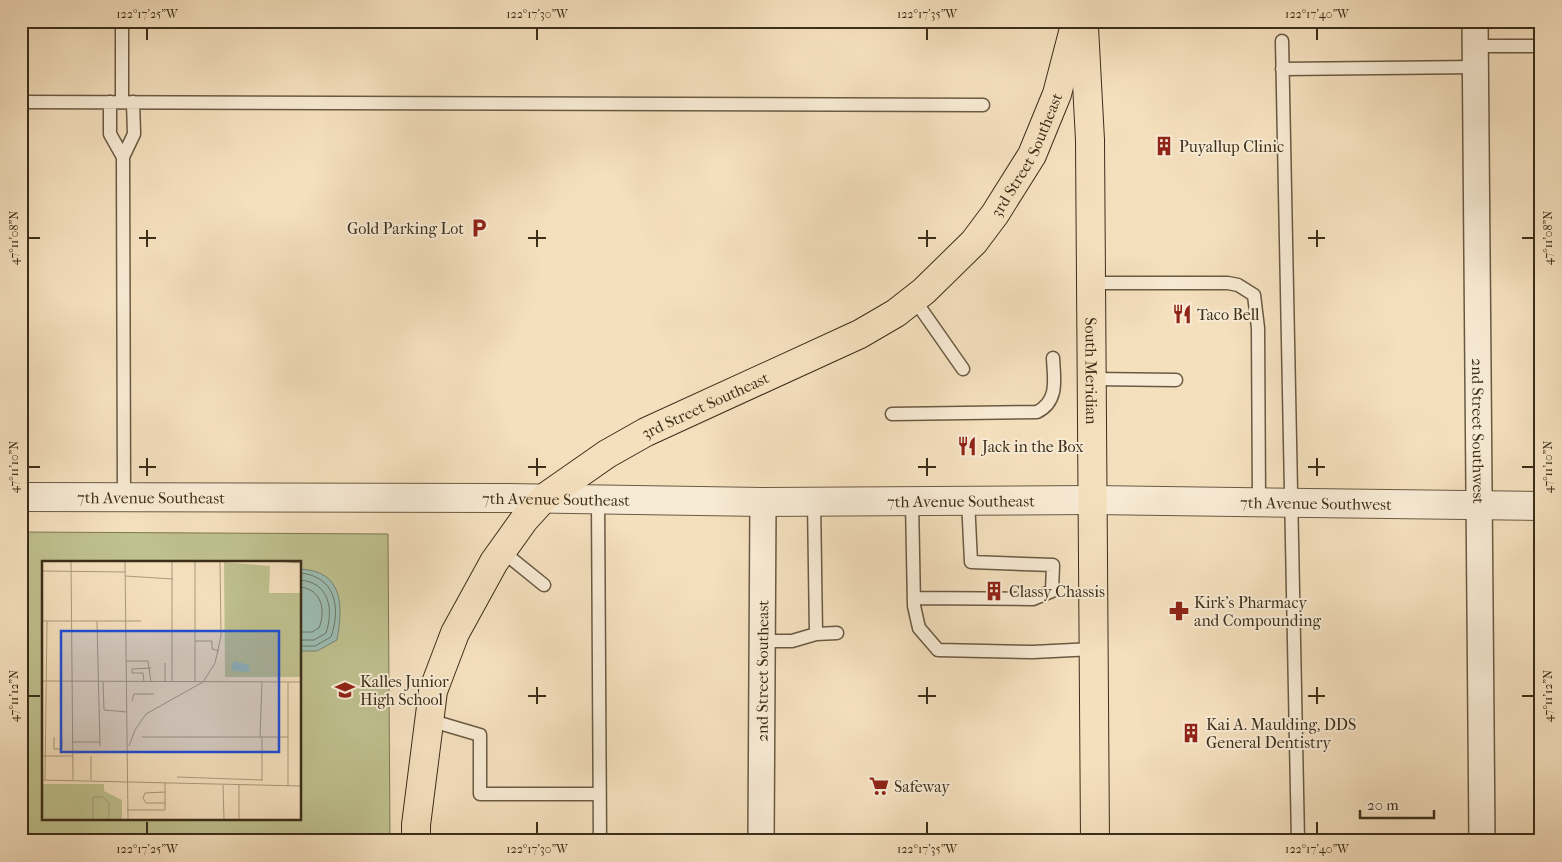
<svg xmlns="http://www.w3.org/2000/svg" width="1562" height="862" viewBox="0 0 1562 862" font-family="'IM FELL French Canon',serif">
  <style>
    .green { fill: #bfc18f; stroke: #7e7854; fill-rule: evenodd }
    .water { fill: #9cbdb3; stroke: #768475 }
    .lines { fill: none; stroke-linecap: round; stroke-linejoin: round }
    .shore { stroke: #6c7666; stroke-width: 1 }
    .service-casing { stroke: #6a5a42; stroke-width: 15 }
    .minor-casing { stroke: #6a5a42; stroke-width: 28 }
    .tertiary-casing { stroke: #6a5a42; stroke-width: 30 }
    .primary-casing { stroke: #3c2e19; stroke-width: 30 }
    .service { stroke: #f8ebd5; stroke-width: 12 }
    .minor { stroke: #f8ebd5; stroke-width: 25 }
    .tertiary { stroke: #f8ebd5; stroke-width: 28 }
    .primary { stroke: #f5e0be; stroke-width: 28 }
    .ticks { fill: none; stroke: #3c2e19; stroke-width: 2 }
    .labels { text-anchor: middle; stroke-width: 4; stroke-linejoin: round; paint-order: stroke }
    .poi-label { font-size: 16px; fill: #3c2e19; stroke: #f8ebd5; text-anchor: start }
    .street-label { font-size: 16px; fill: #3c2e19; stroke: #f8ebd5 }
    .inset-road { fill: none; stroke: #ab997c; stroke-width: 1 }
    .view { fill: #1d4ed8; fill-opacity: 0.15; stroke: #1d4ed8; stroke-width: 2.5 }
    .inset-edge { fill: none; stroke: #3c2e19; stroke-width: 2.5 }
    .neatline { fill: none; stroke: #3c2e19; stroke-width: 2 }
    .ticks-label { font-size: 12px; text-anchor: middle; fill: #3c2e19 }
  </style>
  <rect width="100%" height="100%" fill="#f5e0be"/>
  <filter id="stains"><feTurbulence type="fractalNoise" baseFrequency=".004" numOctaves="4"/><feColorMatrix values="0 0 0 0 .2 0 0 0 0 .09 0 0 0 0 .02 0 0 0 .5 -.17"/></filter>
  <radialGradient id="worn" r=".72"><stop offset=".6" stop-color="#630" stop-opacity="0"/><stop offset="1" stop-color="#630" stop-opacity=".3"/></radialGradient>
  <path class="green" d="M21 532 388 534 390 841H21ZM44 562H300V818H44Z"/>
  <path class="water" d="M300 569C344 571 343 606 337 640L317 651H300Z"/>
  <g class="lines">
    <path class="shore" d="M300 573C336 576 341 608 331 637L315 646H300
      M300 580C329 582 334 609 326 633L314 640H300
      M300 587C322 589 326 611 319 628L312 632H300"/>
    <defs>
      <path id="service" d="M122 21V102
        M1282 41 1298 841
        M1475 46H1541
        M1282 69 1476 67
        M21 102 983 105
        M110 102V134L123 157
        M1090 283H1228L1238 285 1254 295 1258 328 1259 502
        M914 299 963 369
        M1092 379 1176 380
        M892 414 1037 412C1059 401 1054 379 1053 358
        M124 497 123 157 134 134 133 102
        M598 499 600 841
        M814 501 816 634
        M912 501 914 606 919 628 938 650 1033 652 1093 649
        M502 551 544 585
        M914 598 1033 599 1052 591 1053 565 971 562 968 500
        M762 641H792L816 634 837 633
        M429 720 480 735V794H599"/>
      <g id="minor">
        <path id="s1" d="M1475 21 1482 841"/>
        <path id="s2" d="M761 841 763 502"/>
      </g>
      <g id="tertiary">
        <path id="s3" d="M21 497 502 498 763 502 1092 500 1541 506"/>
      </g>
      <g id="primary">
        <path id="s4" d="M1084 27 1090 140 1095 841"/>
        <path id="s5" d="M416 841V825L433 691 455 633 494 562 524 520 544 498 607 454 646 432 860 334 896 313 924 291 974 242 995 214 1032 155 1057 94 1076 21"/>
      </g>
    </defs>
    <use href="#service" class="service-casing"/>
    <use href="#minor" class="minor-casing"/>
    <use href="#tertiary" class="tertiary-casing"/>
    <use href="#primary" class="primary-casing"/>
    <use href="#service" class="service"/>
    <use href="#minor" class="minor"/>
    <use href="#tertiary" class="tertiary"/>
    <use href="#primary" class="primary"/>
  </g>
  <path class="ticks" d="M147 28V40M537 28V40M927 28V40M1317 28V40M147 230V247M537 230V247M927 230V247M1317 230V247M28 238H40M139 238H156M528 238H546M918 238H936M1308 238H1325M1522 238H1534M147 458V476M537 458V476M927 458V476M1317 458V476M28 467H40M139 467H156M528 467H546M918 467H936M1308 467H1325M1522 467H1534M537 687V704M927 687V704M1317 687V704M28 696H40M528 696H546M918 696H936M1308 696H1325M1522 696H1534M147 822V834M537 822V834M927 822V834M1317 822V834"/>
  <defs>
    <symbol id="building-bare" viewBox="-9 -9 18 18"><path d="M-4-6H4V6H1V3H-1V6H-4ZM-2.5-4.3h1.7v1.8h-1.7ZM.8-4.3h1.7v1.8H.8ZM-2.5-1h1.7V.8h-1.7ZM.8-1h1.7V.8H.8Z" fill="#8f2418" stroke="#f8ebd5" stroke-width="2.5" paint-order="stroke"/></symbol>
    <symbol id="parking-bare" viewBox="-9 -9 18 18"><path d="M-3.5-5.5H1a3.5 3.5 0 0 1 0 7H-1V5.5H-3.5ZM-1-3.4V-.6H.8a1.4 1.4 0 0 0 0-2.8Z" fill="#8f2418" stroke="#f8ebd5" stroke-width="2.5" paint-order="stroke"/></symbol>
    <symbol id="restaurant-bare" viewBox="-9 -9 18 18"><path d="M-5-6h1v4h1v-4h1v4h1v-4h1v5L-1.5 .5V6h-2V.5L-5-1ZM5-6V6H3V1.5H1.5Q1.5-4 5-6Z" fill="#8f2418" stroke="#f8ebd5" stroke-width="2.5" paint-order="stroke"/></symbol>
    <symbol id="pharmacy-bare" viewBox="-9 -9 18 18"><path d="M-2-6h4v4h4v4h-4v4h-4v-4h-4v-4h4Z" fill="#8f2418" stroke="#f8ebd5" stroke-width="2.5" paint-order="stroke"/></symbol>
    <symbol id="school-bare" viewBox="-9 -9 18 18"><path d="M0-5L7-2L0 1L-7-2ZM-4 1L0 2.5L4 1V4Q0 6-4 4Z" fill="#8f2418" stroke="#f8ebd5" stroke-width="2.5" paint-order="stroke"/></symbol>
    <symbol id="supermarket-bare" viewBox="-9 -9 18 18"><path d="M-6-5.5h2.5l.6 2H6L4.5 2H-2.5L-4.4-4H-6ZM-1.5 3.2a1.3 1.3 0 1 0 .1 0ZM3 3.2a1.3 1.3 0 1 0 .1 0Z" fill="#8f2418" stroke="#f8ebd5" stroke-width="2.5" paint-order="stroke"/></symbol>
  </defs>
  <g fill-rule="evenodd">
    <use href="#building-bare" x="1150" y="132" width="28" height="28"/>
    <use href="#parking-bare" x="465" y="214" width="28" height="28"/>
    <use href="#restaurant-bare" x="1168" y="300" width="28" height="28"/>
    <use href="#restaurant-bare" x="953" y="432" width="28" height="28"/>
    <use href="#building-bare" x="980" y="577" width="28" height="28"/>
    <use href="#pharmacy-bare" x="1165" y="597" width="28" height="28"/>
    <use href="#school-bare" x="331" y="676" width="28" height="28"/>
    <use href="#building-bare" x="1177" y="719" width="28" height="28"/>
    <use href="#supermarket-bare" x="865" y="772" width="28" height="28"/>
  </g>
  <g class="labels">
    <g class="poi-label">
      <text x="1179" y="152">Puyallup Clinic</text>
      <text x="464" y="234" text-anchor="end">Gold Parking Lot</text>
      <text x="1197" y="320">Taco Bell</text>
      <text x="982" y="452">Jack in the Box</text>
      <text x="1009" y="597">Classy Chassis</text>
      <text x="1194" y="608">Kirk's Pharmacy<tspan x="1194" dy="18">and Compounding</tspan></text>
      <text x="360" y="687">Kalles Junior<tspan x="360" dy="18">High School</tspan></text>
      <text x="1206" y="730">Kai A. Maulding, DDS<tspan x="1206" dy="18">General Dentistry</tspan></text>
      <text x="894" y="792">Safeway</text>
    </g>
    <g class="street-label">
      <text dy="6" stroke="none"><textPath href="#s5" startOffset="982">3rd Street Southeast</textPath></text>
      <text dy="6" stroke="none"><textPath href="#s4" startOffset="344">South Meridian</textPath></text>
      <text dy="6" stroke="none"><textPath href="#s5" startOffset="562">3rd Street Southeast</textPath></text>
      <text dy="6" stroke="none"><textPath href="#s1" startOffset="410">2nd Street Southwest</textPath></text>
      <text dy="6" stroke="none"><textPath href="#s3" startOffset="130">7th Avenue Southeast</textPath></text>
      <text dy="6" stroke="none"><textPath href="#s3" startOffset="535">7th Avenue Southeast</textPath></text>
      <text dy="6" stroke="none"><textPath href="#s3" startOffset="940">7th Avenue Southeast</textPath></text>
      <text dy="6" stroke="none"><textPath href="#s3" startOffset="1295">7th Avenue Southwest</textPath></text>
      <text dy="6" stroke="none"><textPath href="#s2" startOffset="170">2nd Street Southeast</textPath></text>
    </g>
  </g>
  <g transform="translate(42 561)">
    <rect width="259" height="259" fill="#f5e0be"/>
    <path d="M182 1 228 5 227 32H259V116H183ZM0 223H62V230L80 239V259H0Z" fill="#bfc18f"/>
    <path d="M193 100 207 104 208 111 191 110 189 104Z" fill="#9cbdb3"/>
    <path class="inset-road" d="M29 0 31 219M83 0 86 259M153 0V121M235 0 259 2M0 10 83 11M83 15 131 18M0 60H99M55 60 58 185M153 80H170V88L177 90M84 100H106L109 121M123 102V121M0 120 259 121M61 120 62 149 85 151M130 120V0M102 121 101 112H90V108L109 107M246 121V225M90 140 92 133H112M12 176V188H20V177M100 176H246M218 176 220 121M220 176V220M31 181H58M87 185 93 169 104 153 161 121 173 102 179 75 178 0M0 195H31M135 216 220 219M0 219 259 225M3 219 5 60M49 219V195M181 224 182 259M197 224V259M123 231 103 232 101 237 104 242H123M85 249H123V222M51 259V236H61L67 242V255L64 259"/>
    <path class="view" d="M19 70H237V191H19Z"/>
    <rect width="259" height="259" class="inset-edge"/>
  </g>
  <rect width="1562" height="862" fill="none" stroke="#f5e0be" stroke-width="55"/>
  <path d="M1360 810v8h74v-8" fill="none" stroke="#3c2e19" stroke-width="2.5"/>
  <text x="1367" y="810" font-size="15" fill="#3c2e19" stroke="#f8ebd5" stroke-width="4" paint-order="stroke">20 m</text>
  <rect x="28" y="28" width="1506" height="806" class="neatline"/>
  <g class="ticks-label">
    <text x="147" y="18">122°17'25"W</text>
    <text x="537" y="18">122°17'30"W</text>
    <text x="927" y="18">122°17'35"W</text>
    <text x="1317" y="18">122°17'40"W</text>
    <text transform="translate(1548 238) rotate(-90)" y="4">47°11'08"N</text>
    <text transform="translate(14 238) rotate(-90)" y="4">47°11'08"N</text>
    <text transform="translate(1548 467) rotate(-90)" y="4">47°11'10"N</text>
    <text transform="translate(14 467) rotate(-90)" y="4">47°11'10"N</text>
    <text transform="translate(1548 696) rotate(-90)" y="4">47°11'12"N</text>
    <text transform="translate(14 696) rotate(-90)" y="4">47°11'12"N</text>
    <text x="147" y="853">122°17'25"W</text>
    <text x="537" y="853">122°17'30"W</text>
    <text x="927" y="853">122°17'35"W</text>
    <text x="1317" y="853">122°17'40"W</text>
  </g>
  <rect width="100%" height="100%" filter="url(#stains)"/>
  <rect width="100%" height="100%" fill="url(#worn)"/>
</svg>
